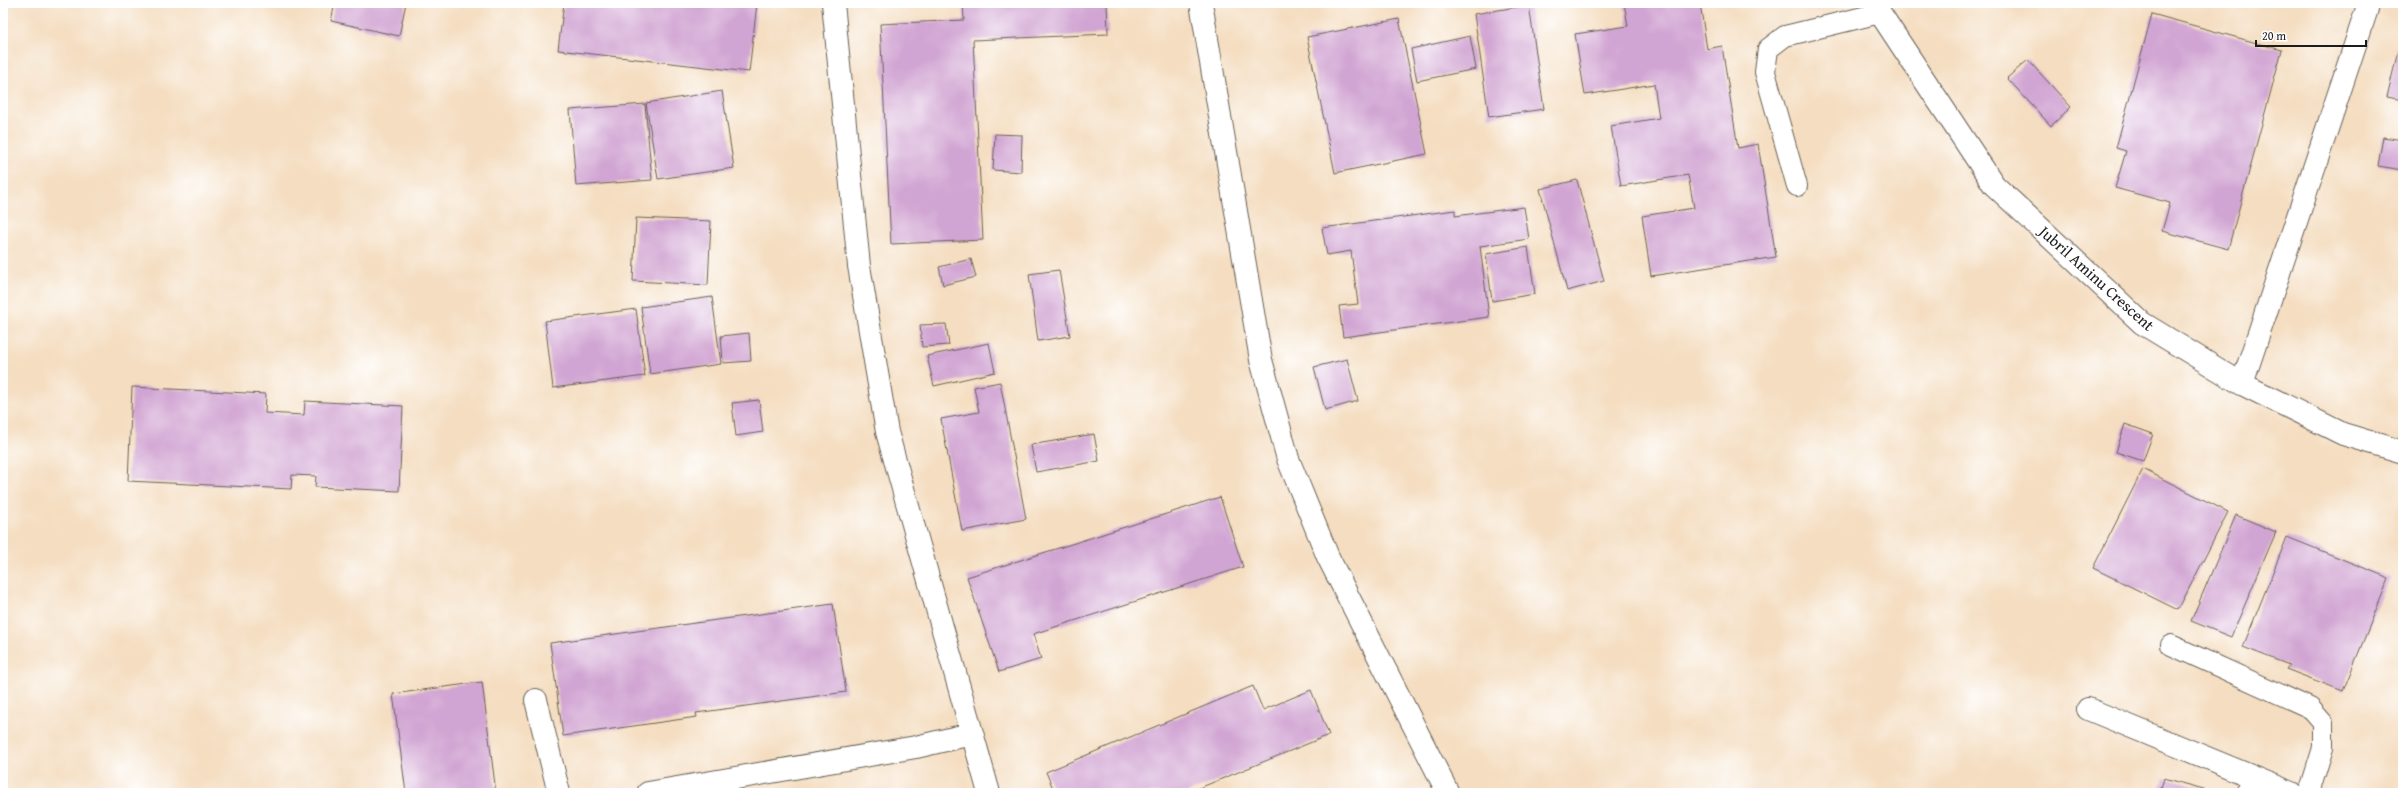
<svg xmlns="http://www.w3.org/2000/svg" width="2406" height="796" viewBox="0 0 2406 796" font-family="'Gentium Book Plus',serif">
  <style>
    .building { fill: #d1a5d3 }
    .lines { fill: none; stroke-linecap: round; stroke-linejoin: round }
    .service-casing { stroke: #686055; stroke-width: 22 }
    .minor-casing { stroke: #686055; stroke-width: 24 }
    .service { stroke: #fff; stroke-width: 20 }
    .minor { stroke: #fff; stroke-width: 22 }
    .labels { text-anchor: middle; stroke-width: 3; stroke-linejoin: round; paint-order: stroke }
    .street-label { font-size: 16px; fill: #1c1c1c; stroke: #fff }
  </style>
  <rect width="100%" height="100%" fill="#fff"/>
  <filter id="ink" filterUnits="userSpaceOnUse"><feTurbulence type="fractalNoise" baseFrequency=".025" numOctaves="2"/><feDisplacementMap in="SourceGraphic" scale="8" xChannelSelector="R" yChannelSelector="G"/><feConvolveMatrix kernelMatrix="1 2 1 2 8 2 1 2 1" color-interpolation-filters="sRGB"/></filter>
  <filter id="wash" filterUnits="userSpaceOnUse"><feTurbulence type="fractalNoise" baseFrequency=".012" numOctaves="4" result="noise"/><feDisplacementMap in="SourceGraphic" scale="16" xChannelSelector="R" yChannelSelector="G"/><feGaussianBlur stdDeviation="0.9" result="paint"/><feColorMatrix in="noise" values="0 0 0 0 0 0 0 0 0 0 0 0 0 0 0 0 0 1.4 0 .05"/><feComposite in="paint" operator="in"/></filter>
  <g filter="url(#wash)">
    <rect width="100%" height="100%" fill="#f4ddc0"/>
    <g id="blocks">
      <path class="building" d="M335 3H406L399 36 331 21Z
        M564 3H757L749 72 558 50Z
        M963 3H1107L1108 34 973 40 983 240 891 244 880 24 964 20Z
        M1624 3H1700L1707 49 1722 46 1738 148 1758 144 1776 257 1651 276 1642 216 1694 208 1688 175 1621 186 1611 126 1659 118 1654 84 1585 95 1575 34 1628 26Z
        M1529 5 1544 109 1489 117 1474 14Z
        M2152 14 2282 50 2228 249 2162 231 2170 203 2115 188 2126 151 2116 148Z
        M1399 19 1427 154 1335 173 1307 37Z
        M2402 34H2403V100L2387 97Z
        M1470 36 1476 69 1417 81 1411 49Z
        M2028 60 2071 107 2051 126 2007 78Z
        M722 91 734 168 658 179 646 103Z
        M645 104 652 180 576 186 570 110Z
        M995 134 1022 135 1021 172 993 170Z
        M2383 137 2403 140V170L2378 166Z
        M1577 180 1604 281 1567 291 1540 189Z
        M1524 207 1529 239 1480 246 1489 317 1343 337 1339 306 1358 304 1351 251 1327 255 1322 228 1455 210V216Z
        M636 218 711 221 708 285 633 281Z
        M1528 247 1535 294 1492 301 1486 254Z
        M971 259 976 277 943 285 939 267Z
        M1059 270 1070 336 1038 341 1029 274Z
        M712 297 721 364 650 374 641 307Z
        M636 309 645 376 553 388 545 321Z
        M946 324 949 345 922 347 920 325Z
        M749 333 751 361 723 363 721 336Z
        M989 343 995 372 934 386 927 356Z
        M1347 359 1358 401 1325 410 1314 367Z
        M1000 382 1026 519 962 531 941 419 979 412 974 387Z
        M132 387 266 394 265 413 304 415 305 401 403 406 399 491 315 487 316 476 292 475 291 489 128 481Z
        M759 400 763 432 736 436 732 403Z
        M2125 424 2153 434 2143 461 2116 452Z
        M1094 434 1099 461 1036 472 1031 445Z
        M2143 469 2228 512 2178 610 2093 568Z
        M1220 497 1243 567 1033 634 1041 659 999 672 967 577Z
        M2236 515 2276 532 2231 637 2191 621Z
        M2287 537 2389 578 2343 691 2286 669 2289 665 2243 647Z
        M833 604 846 692 696 713 697 717 563 736 550 643Z
        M482 682 496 793H406L393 694Z
        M1253 686 1263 710 1311 690 1329 735 1187 793H1055L1046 772Z
        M2164 778 2218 793H2160Z"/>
    </g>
  </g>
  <g filter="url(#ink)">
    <use href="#blocks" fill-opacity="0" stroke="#686055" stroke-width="1"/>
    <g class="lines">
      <defs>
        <path id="service" d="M1797 186 1765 72 1768 49 1785 36 1880 13
          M2171 645 2310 708 2323 723V748L2309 793
          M2246 793 2253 777"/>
        <path id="minor" d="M833 3 859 266 887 432 989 793
          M1201 3 1261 360 1288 459 1328 557 1448 793
          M1876 3 1880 13 1994 185 2142 323 2242 384 2343 434 2403 452
          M2242 384 2369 3
          M536 700 559 793
          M2088 709 2292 793
          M648 793 916 747 971 734"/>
      </defs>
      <use href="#service" class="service-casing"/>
      <use href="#minor" class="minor-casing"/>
      <use href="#service" class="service"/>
      <use href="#minor" class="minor"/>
    </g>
  </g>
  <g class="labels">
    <g class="street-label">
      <text transform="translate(2097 278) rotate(42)" y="6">Jubril Aminu Crescent</text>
    </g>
  </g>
  <rect width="2406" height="796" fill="none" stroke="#fff" stroke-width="16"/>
  <path d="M2256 40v6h110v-6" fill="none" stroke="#1c1c1c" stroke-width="2"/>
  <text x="2262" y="40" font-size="12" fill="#1c1c1c" stroke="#ffffff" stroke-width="3" paint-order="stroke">20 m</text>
</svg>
